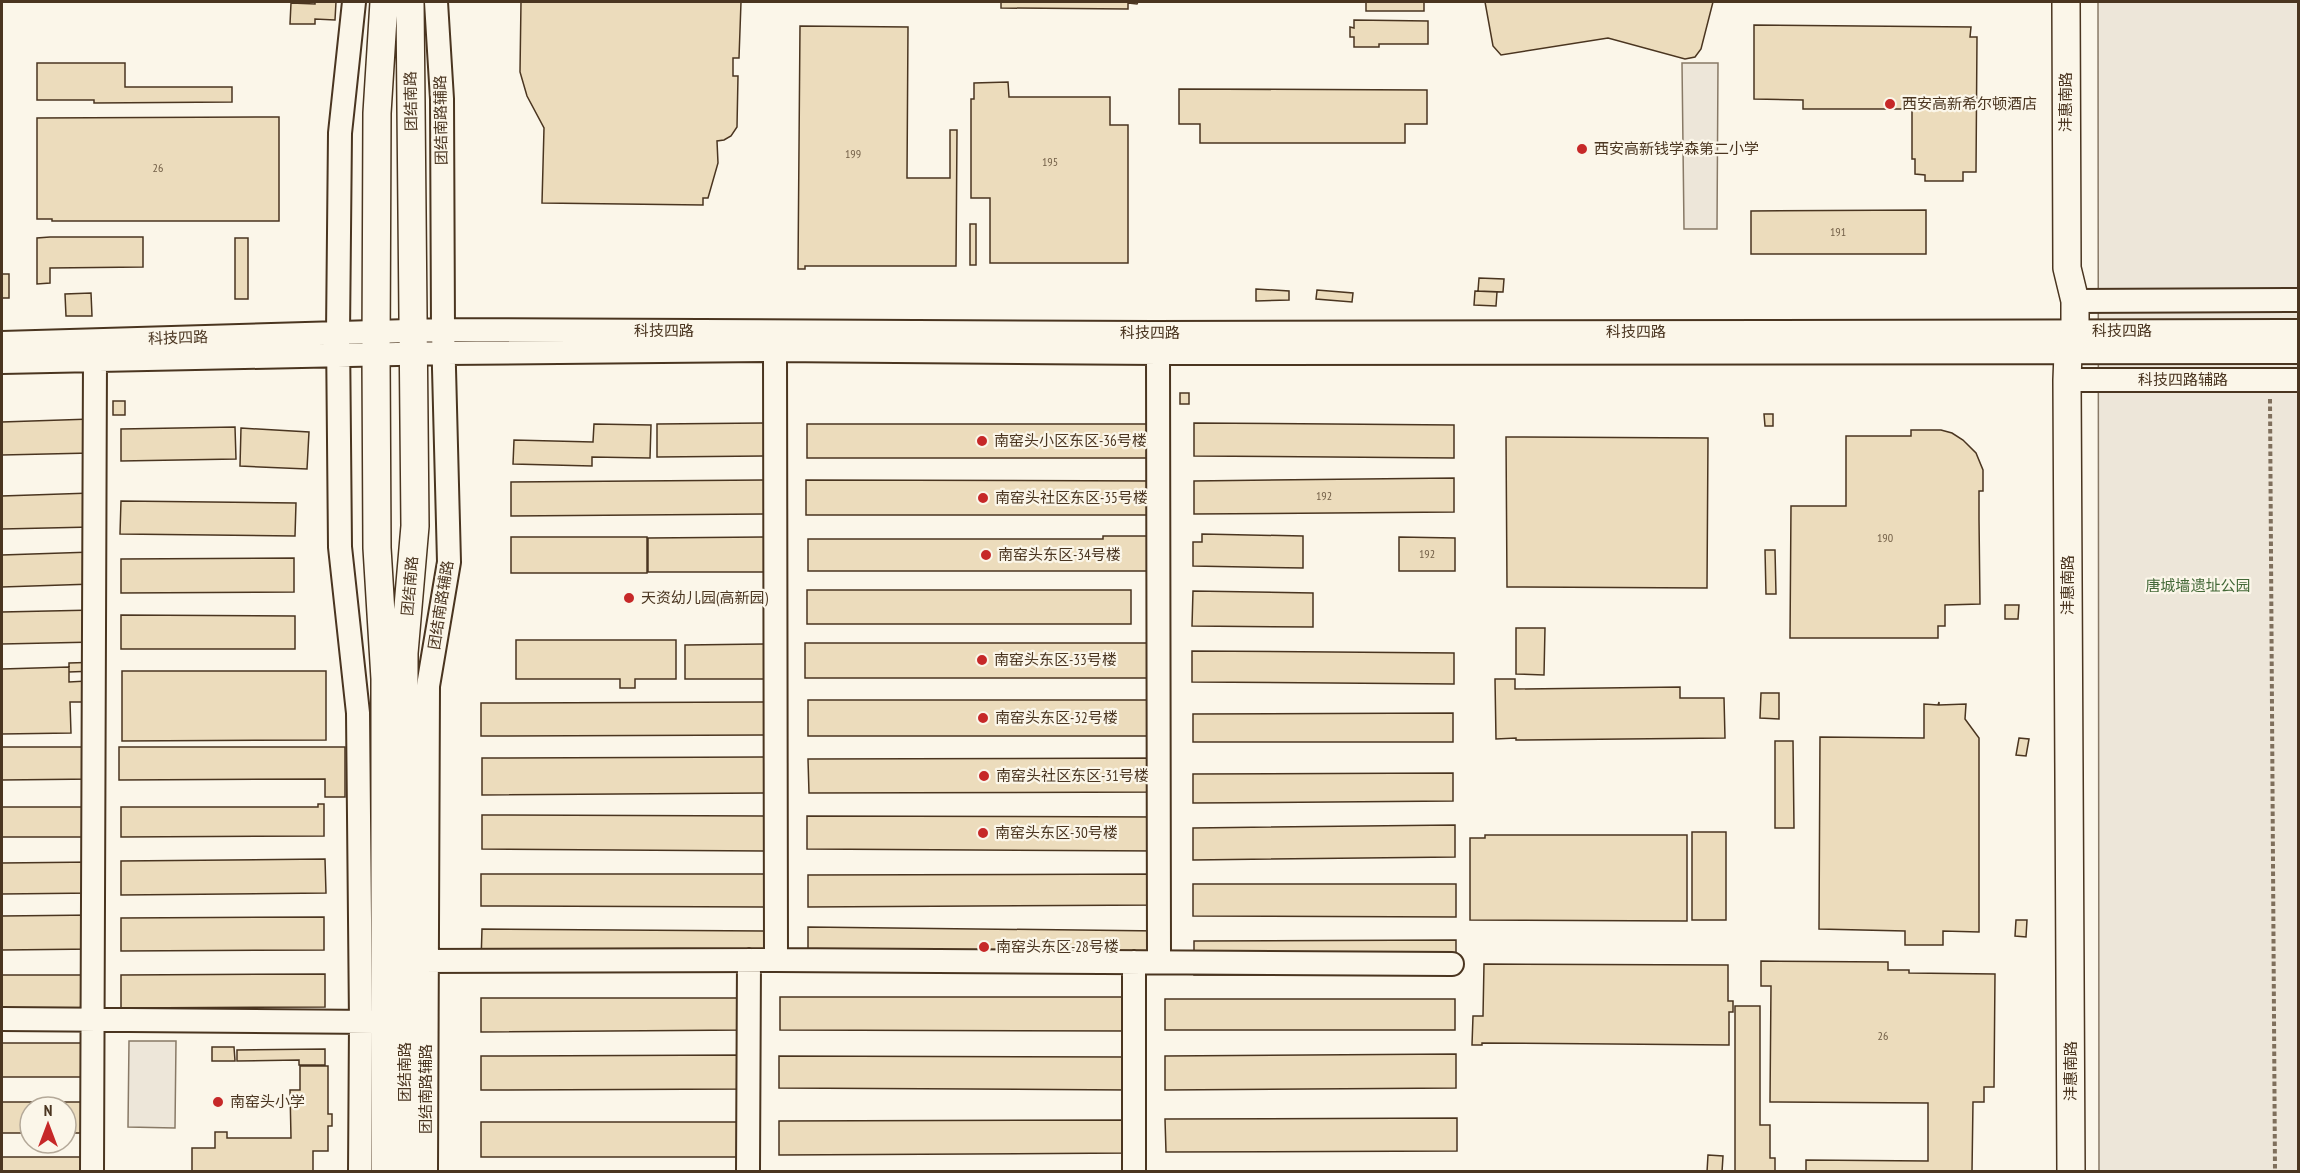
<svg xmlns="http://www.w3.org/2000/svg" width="2300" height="1173" viewBox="0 0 2300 1173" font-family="'PT Sans Narrow','Noto Sans SC',sans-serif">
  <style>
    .green { fill: #ede6d9; stroke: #887966; stroke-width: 1.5 }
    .building { fill: #ecdcbc; stroke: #4a3520; stroke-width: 1.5 }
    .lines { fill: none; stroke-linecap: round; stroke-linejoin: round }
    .minor-casing { stroke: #4a3520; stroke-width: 26 }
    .major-casing { stroke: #4a3520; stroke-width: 30 }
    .path { stroke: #7f6f5c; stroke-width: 4; stroke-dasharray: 4.5 3; stroke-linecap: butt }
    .minor { stroke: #fbf6e9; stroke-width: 22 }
    .major { stroke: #fbf6e9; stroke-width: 27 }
    .poi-dot { fill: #c62828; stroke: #fbf6e9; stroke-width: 2 }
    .labels { text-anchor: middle; stroke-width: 4.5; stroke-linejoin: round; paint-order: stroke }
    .number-label { font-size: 12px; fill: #725f47 }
    .street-label { font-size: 15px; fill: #4a3520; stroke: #fbf6e9 }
    .poi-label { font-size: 15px; fill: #4a3520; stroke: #fbf6e9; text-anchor: start }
    .park-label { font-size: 15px; fill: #436837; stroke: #fbf6e9 }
  </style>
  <rect width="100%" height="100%" fill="#fbf6e9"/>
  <path class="green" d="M2098 2H2298V1171H2099Z
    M1682 63H1718L1717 229H1684Z
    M129 1041H176L175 1128 128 1127Z"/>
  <path class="building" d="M315 2H336L335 20 315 19V24H290L291 3 315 4Z
    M521 2H741L739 58H733V76H738L737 127 731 136 724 140 717 141 718 163 708 198H703V205L542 203 544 128 527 96 520 72Z
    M1001 2H1138L1137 4 1128 3V9L1001 8Z
    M1366 2H1424V11H1366Z
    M1485 2H1713L1701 49 1695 57 1685 59 1608 38 1501 55 1493 46Z
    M1354 20 1428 21V44H1379V47H1354V37H1350V27L1354 28Z
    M1754 25 1971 27 1970 37H1977L1976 172H1963V181H1925V175L1915 174V159H1912V109H1803V100L1754 99Z
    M800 26 908 27 907 178H950V130H957L956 266H805V269H798Z
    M37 63H125V87H232V102L94 103V100H37Z
    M1008 82 1009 97H1110V125H1128V263H990V198H971V99H974V83Z
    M1179 89 1427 90V124H1405V143H1200V124H1179Z
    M279 117V221H52V219H37V118Z
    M1926 210V254H1751V211Z
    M970 224H976V265H970Z
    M50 237H143V267L50 268V283L37 284V238Z
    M235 238H248V299H235Z
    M2 274H9V298H2Z
    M1479 278 1504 279 1503 292 1478 291Z
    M1256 289 1289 291V300L1256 301Z
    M1317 290 1353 293 1352 302 1316 299Z
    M1475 291 1497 292 1496 306 1474 305Z
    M91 293 92 316H66L65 294Z
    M1180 393H1189V404H1180Z
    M113 401H125V415H113Z
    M1764 414H1773V426H1765Z
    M91 419V453L2 455V422Z
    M774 423V456L657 457V424Z
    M1194 423 1454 425V458L1194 456Z
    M594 424 651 425 650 458 592 457V466L513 464 514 440 593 442Z
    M807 424H1158V458H807Z
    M235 427 236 459 121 461V429Z
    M241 428 309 432 307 469 240 466Z
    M1911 430H1941L1952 433 1963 440 1976 453 1983 470V491H1979V519L1980 604 1945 605V626H1938V638H1790L1791 506H1846V436H1911Z
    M1506 437 1708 438 1707 588 1507 587Z
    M1454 478V512L1194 514V481Z
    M772 480V514L511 516V482Z
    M806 480 1159 481V515H806Z
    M91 493 92 527 2 529V496Z
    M121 501 296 503 295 536 120 534Z
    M1202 534 1303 536V568L1193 566V542H1202Z
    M1103 536H1163V571H808V539H1103Z
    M511 537H647V573H511Z
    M774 537V572H648V538Z
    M1399 537 1455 538V571H1399Z
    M1765 550H1775L1776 594H1766Z
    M92 552 93 584 2 587V555Z
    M294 558V592L121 593V559Z
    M807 590H1131V624H807Z
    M1193 591 1313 593V627L1192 626Z
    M2005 605H2019L2018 619H2005Z
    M95 610 96 642 2 644V612Z
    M121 615 295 616V649H121Z
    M1516 628H1545L1544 675 1516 674Z
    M516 640H676V679H635V688H620V679H516Z
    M805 643H1159V678H805Z
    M774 644V679H685V645Z
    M1192 651 1454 653V684L1192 682Z
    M101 662 95 671 69 672V663Z
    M69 667V682L87 681 99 702H70L71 733 2 734V669Z
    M122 671H326V740L122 741Z
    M1495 679H1515V689L1680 687V698H1724L1725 738 1516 740V738L1496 739Z
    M1761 693H1779V719L1760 718Z
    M808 700H1158V736H808Z
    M775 702V735L481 736V703Z
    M1939 702V705L1966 704 1965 719 1979 738V932L1943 931V945H1905V931L1819 929 1820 737 1924 738V704L1938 705Z
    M1453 713V742H1193V714Z
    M2019 738 2029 739 2026 756 2016 755Z
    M1775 741H1793L1794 828H1775Z
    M2 747H95V779L2 780Z
    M119 747H345V797H325V779L119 780Z
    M774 757 775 793 482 795V758Z
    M1159 758V792L809 793 808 759Z
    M1453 773V801L1193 803V774Z
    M318 804H324V836L121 837V807H318Z
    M2 807H95V837H2Z
    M482 815 772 816V851L482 849Z
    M807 816 1159 817V851L807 849Z
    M1455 825V857L1193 860V828Z
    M1692 832H1726V920H1692Z
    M1485 835H1687V921L1470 920V838H1485Z
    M325 859 326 893 121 895V861Z
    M95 862V893L2 894V863Z
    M481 874H772V907L481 906Z
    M1158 874V905L808 907V875Z
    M1193 884H1456V917L1193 916Z
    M95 915 96 949 2 950V916Z
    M324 917V950L121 951V918Z
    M2016 920H2027L2026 937 2015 936Z
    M808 927 1160 931 1159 966 808 963Z
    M482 929 772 931V964L481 962Z
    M1456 940V975H1194V941Z
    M1761 961 1888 962V970H1909V973L1995 974 1994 1087H1984V1102H1973L1972 1172H1806V1160L1928 1161V1103L1770 1102 1771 986H1761Z
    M1484 964 1728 965V1001H1733V1012H1729V1045L1482 1043V1045H1472L1473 1016H1483Z
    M325 974V1007L121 1008V975Z
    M2 975H95V1008H2Z
    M780 997H1129V1031L780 1030Z
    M481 998H745V1030L481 1032Z
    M1165 999H1455V1030H1165Z
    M1735 1006H1760V1125H1770V1158H1775V1172H1735Z
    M2 1043H84V1077H2Z
    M212 1047H234L235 1061H212Z
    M325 1049V1065H299V1060L237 1061V1050Z
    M1456 1054V1088L1165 1090V1056Z
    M743 1055V1089L481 1090V1056Z
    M779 1056 1129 1057V1090L779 1088Z
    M300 1066H328V1114H332V1126H328V1151H313V1172H192V1148H215V1132H227V1138H291L290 1090H300Z
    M2 1102H85V1133H66V1107H30V1133H2Z
    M1457 1118V1151L1166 1152 1165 1119Z
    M1129 1120V1153L779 1155V1121Z
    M481 1122H744V1157H481Z
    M1708 1155 1723 1156 1722 1172H1707Z
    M2 1157H86V1172H2Z"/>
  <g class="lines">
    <defs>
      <path id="minor" d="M354 2 340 133 338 333 340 547 358 713 361 1022 360 1172
        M2075 301 2298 300
        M2 343 443 330 1154 333 2298 331
        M775 350 776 960
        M1158 353 1159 961
        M2 362 445 353 775 350 1158 353 2298 352
        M2067 380H2298
        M416 961 776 960 1452 964
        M2 1019 375 1022
        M92 1172 95 359
        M426 1172 428 686 449 562 443 330 442 99 436 2
        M748 1172 749 960
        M1134 1172V962"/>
      <path id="major" d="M384 2 377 113 376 355 377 548 385 679V1172
        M2066 2 2067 268 2075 301V331L2068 353 2067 380 2071 1172
        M404 1172V653L415 526 410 2"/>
    </defs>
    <use href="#minor" class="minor-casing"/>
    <use href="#major" class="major-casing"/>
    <path class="path" d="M2270 399 2275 1172"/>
    <use href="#minor" class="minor"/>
    <use href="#major" class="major"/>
  </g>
  <g class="poi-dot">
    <circle cx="1890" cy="104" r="6"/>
    <circle cx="1582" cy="149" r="6"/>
    <circle cx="982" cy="441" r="6"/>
    <circle cx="983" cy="498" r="6"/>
    <circle cx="986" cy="555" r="6"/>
    <circle cx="629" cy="598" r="6"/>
    <circle cx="982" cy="660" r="6"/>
    <circle cx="983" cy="718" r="6"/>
    <circle cx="984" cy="776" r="6"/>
    <circle cx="983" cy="833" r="6"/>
    <circle cx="984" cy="947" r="6"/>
    <circle cx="218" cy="1102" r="6"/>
  </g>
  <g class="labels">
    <g class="number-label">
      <text x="853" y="158">199</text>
      <text x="1050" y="166">195</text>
      <text x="158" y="172">26</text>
      <text x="1838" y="236">191</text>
      <text x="1324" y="500">192</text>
      <text x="1885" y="542">190</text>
      <text x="1427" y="558">192</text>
      <text x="1883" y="1040">26</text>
    </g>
    <g class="street-label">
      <text transform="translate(411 101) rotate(-91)" y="5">团结南路</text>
      <text transform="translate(2066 102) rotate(-90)" y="5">沣惠南路</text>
      <text transform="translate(441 120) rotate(-91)" y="5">团结南路辅路</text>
      <text x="664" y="336">科技四路</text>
      <text x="2122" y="336">科技四路</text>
      <text x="1636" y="337">科技四路</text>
      <text x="1150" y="338">科技四路</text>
      <text transform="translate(178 338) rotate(-2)" y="5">科技四路</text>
      <text x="2183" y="385">科技四路辅路</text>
      <text transform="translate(2068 585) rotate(-90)" y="5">沣惠南路</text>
      <text transform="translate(410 586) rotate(-85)" y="5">团结南路</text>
      <text transform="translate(441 605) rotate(-81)" y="5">团结南路辅路</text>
      <text transform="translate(2071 1071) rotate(-90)" y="5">沣惠南路</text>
      <text transform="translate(405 1072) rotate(-90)" y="5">团结南路</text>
      <text transform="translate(426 1089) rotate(-90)" y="5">团结南路辅路</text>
    </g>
    <g class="poi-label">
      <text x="1902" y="109">西安高新希尔顿酒店</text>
      <text x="1594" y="154">西安高新钱学森第二小学</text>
      <text x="994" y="446">南窑头小区东区-36号楼</text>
      <text x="995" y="503">南窑头社区东区-35号楼</text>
      <text x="998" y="560">南窑头东区-34号楼</text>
      <text x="641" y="603">天资幼儿园(高新园)</text>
      <text x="994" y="665">南窑头东区-33号楼</text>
      <text x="995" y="723">南窑头东区-32号楼</text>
      <text x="996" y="781">南窑头社区东区-31号楼</text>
      <text x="995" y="838">南窑头东区-30号楼</text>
      <text x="996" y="952">南窑头东区-28号楼</text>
      <text x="230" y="1107">南窑头小学</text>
    </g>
    <g class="park-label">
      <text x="2198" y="591">唐城墙遗址公园</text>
    </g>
  </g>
  <rect width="2300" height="1173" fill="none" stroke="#4a3520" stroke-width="6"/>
  <g transform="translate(48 1125)"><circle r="28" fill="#fbf6e9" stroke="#b4a999" stroke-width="1.5"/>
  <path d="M0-4.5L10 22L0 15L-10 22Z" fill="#c62828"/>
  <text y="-9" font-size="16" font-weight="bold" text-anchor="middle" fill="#4a3520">N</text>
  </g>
</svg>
